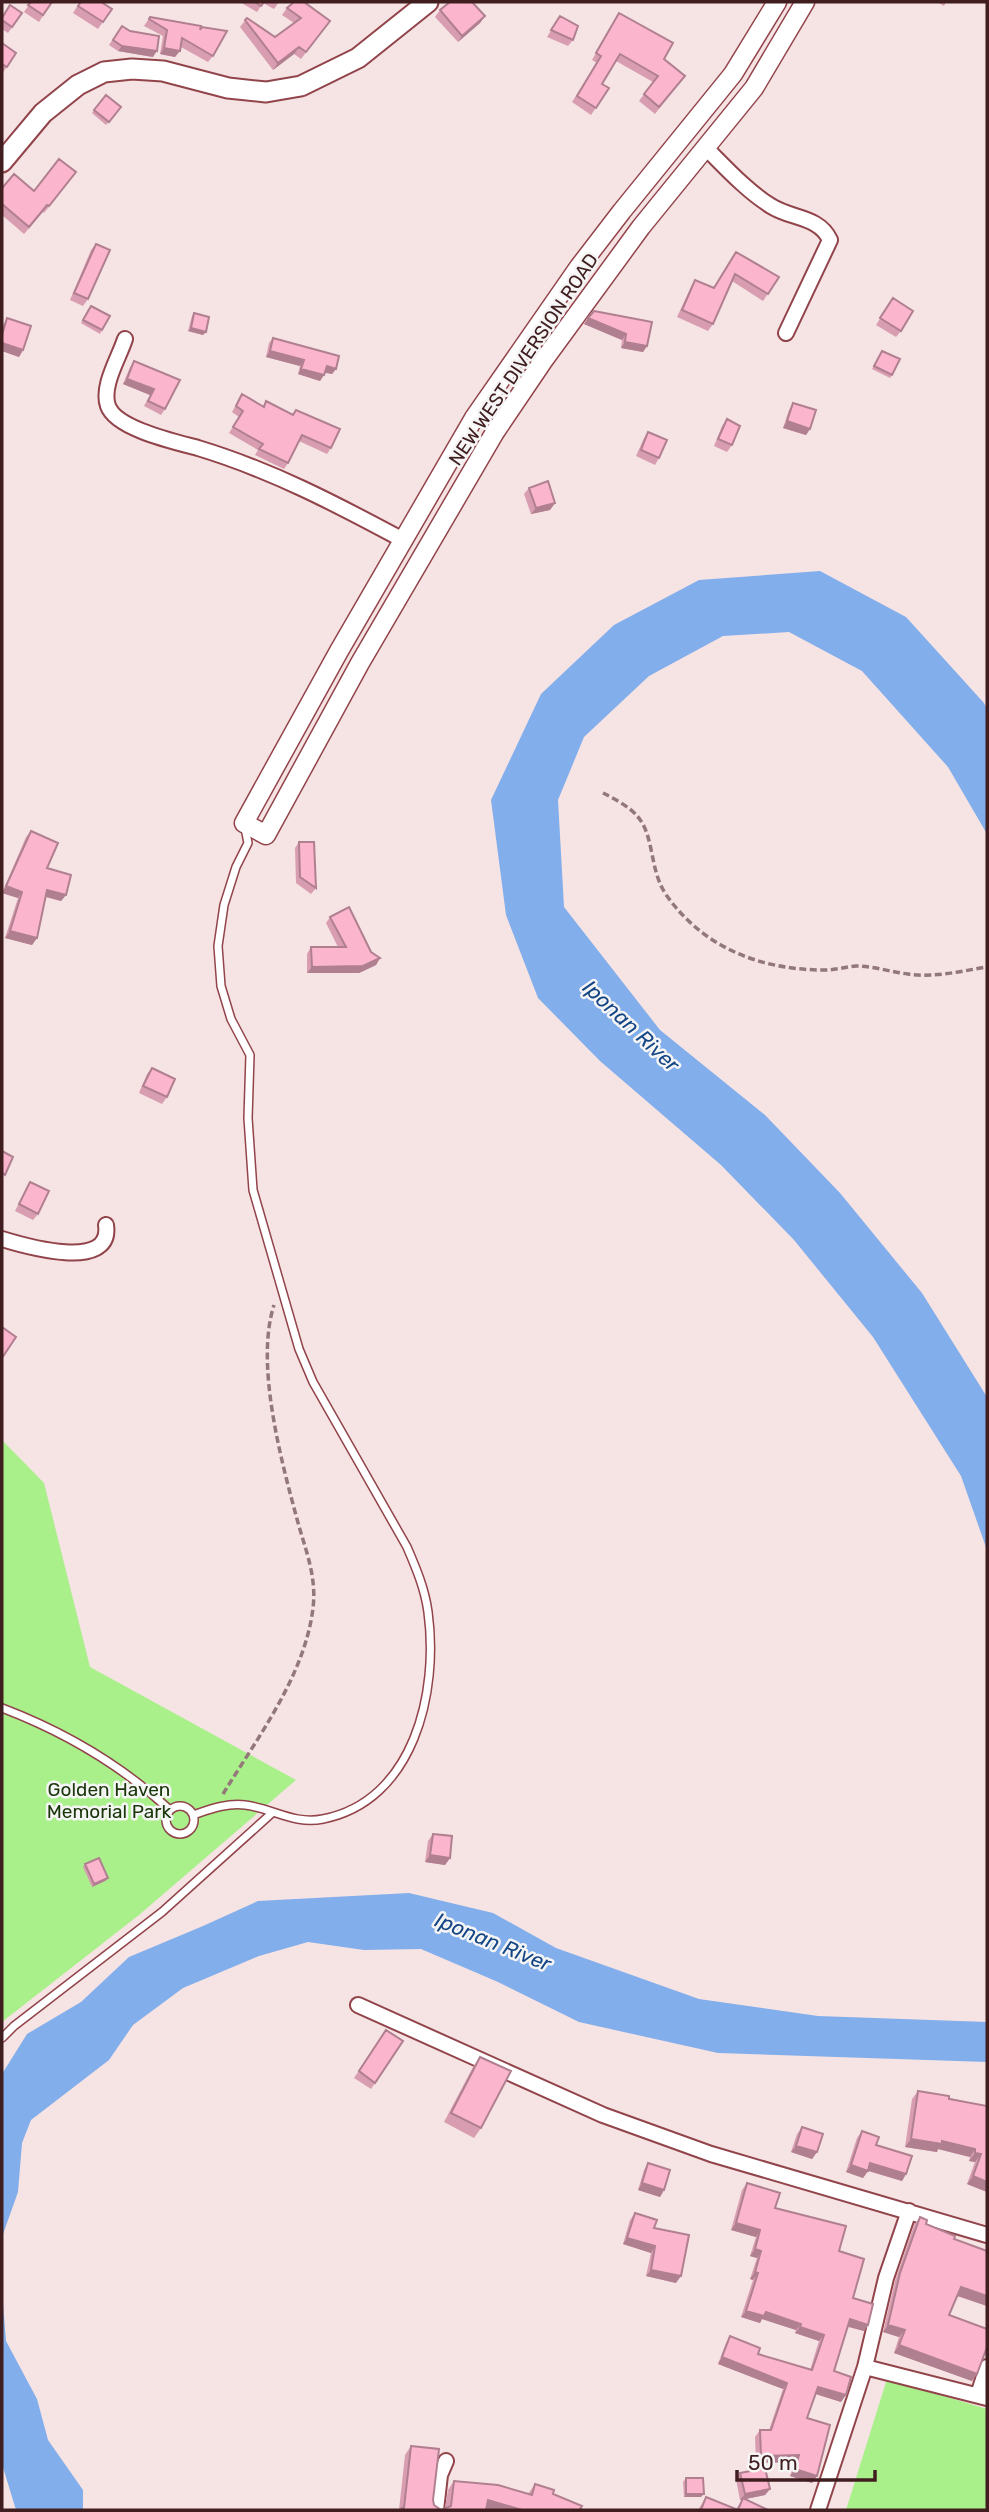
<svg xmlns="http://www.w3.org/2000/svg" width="989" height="2512" viewBox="0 0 989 2512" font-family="Rubik,sans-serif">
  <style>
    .green { fill: #a9f08b }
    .water { fill: #82aeec }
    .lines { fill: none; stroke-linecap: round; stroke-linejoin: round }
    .service-casing { stroke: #92444b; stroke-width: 10 }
    .minor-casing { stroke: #92444b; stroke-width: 18 }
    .tertiary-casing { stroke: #92444b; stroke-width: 21 }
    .secondary-casing { stroke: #92444b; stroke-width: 23 }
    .path { stroke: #937879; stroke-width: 3.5; stroke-dasharray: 7 3.5; stroke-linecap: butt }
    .service { stroke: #fff; stroke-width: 7 }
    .minor { stroke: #fff; stroke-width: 14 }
    .tertiary { stroke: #fff; stroke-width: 18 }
    .secondary { stroke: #fff; stroke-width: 19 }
    .wall { fill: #d89db1 }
    .shaded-wall { fill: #b07f90 }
    .building { fill: #fbb6ce; stroke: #b07f90; stroke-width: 2 }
    .labels { text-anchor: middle; stroke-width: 5; stroke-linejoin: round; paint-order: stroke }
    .street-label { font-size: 19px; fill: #401e20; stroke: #f5f5f5 }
    .park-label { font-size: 19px; fill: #193608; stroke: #f5f5f5 }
    .water-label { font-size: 21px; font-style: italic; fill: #144585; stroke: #f5f5f5 }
  </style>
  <rect width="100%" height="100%" fill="#f6e3e3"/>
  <path class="green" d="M2 1440 44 1483 90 1667 296 1780 139 1915 2 2022Z
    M887 2379 987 2409V2510H846Z"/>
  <path class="water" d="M820 571 906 617 984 703 987 709V834L948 767 862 671 789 632 723 636 649 676 584 737 558 800 564 907 660 1030 765 1115 840 1193 922 1293 987 1397V1550L961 1476 873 1337 794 1240 721 1165 600 1061 538 998 506 915 491 800 541 694 614 625 699 580Z
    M409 1893 493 1913 556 1948 699 1999 818 2016 987 2022V2062L718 2053 579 2022 498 1982 421 1949 364 1950 308 1942 259 1956 183 1988 133 2025 109 2060 31 2120 22 2143 18 2192 2 2237V2249V2074L27 2034 81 2002 129 1957 203 1926 258 1901Z
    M2 2291 6 2341 37 2399 48 2440 83 2490V2510H16L2 2464Z"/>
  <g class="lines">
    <defs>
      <path id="service" d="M2 1708C65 1732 120 1764 170 1810
        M166 1820a14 14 0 1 1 28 0a14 14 0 1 1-28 0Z
        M193 1815C211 1809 226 1803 245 1805 272 1808 294 1825 323 1819 414 1801 439 1692 428 1612 425 1589 416 1568 407 1547L313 1382 299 1349 253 1190 248 1118 250 1055 231 1019 221 986 218 946 224 905 236 867 248 843 245 828
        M2 2038 14 2026 162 1912 272 1813"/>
      <path id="minor" d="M706 148C726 168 747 191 771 206 791 219 819 216 830 240L786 333
        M125 339C119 358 101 386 108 406 116 429 176 442 198 448 271 470 336 504 403 540
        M2 1239C25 1246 113 1272 106 1225
        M358 2005 603 2115 711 2154 987 2235
        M865 2367 987 2398
        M978 2395 987 2367
        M436 2510 440 2475 446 2461
        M818 2510 865 2367 886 2278 909 2211"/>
      <path id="tertiary" d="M777 2 733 74 622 211 579 267 474 418 339 651 244 823 266 835 360 663 495 432 543 361 641 227 754 88 805 2"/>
      <path id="secondary" d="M2 162 43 113 78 85 104 72 132 69 163 71 228 88 266 92 301 86 358 58 428 2"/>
    </defs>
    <use href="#service" class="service-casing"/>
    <use href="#minor" class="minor-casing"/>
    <use href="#tertiary" class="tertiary-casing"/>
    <use href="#secondary" class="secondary-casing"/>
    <path class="path" d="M603 793C615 799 630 807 638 817 655 837 649 871 667 896 704 948 761 970 824 970 835 970 845 967 856 966 874 966 890 972 908 974 935 978 961 971 987 967
      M223 1794C258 1737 305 1675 313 1608 317 1576 305 1549 297 1519 281 1460 255 1364 274 1305"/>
    <use href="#service" class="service"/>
    <use href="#minor" class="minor"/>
    <use href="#tertiary" class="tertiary"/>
    <use href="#secondary" class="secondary"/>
  </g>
  <path class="wall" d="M31 2H52L39 22 24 12Z
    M80 2 112 9 98 29 73 13Z
    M240 2H279L274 9 263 3 257 12Z
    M937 2H946L944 6Z
    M287 8 330 21 301 59 294 54 273 70 240 27 247 18 275 37 294 23 282 15Z
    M440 10 485 16 480 23 458 42 435 17Z
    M22 13 8 33 2 29V17Z
    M619 13 664 59 685 76 655 114 639 101 653 82 616 61 602 84 609 88 591 115 572 102 597 63 592 60Z
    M560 16 573 40 568 46 547 37Z
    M150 17 200 30 213 56 208 62 181 47 175 57 160 54 163 36 144 26Z
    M122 26 153 57 118 51 109 45Z
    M2 43 16 53 2 74Z
    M106 95 121 107 106 125 92 113Z
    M71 179 44 213 43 212 24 234 2 215V188L34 191Z
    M96 244 88 299 83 306 70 300 91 250Z
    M732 258 779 277 763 301 732 281 713 324 708 331 677 317 691 287 695 280 713 288Z
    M893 298 901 331 896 337 876 325Z
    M88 309 102 330 100 334 81 323Z
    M594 311 647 346 643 352 621 348 622 340 584 324Z
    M194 313 203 335 188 331 192 316Z
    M7 318 23 350 19 357 2 351V327Z
    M273 338 336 369 332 374 325 373 320 381 298 374 300 366 266 357 269 343Z
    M882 351 892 375 890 378 872 369Z
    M134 361 165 409 161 415 144 406 150 395 123 384 130 367Z
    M242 394 263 406 266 401 331 448 327 454 299 441 288 463 284 469 255 455 258 450 229 433 239 417 232 412Z
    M793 403 810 429 806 435 783 428 789 410Z
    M727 419 732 445 727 452 714 446 722 426Z
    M648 432 659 458 655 465 636 456 644 438Z
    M529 488 555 503 550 510 531 514 524 494Z
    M31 831 47 868 66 895 61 901 46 897 37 938 32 945 5 938 18 898 2 893 26 837Z
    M299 842 316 888 311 894 296 883 295 848Z
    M330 917 371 952 380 958 376 965 359 973H307V954L311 947H338L326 923Z
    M152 1068 167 1097 162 1104 139 1093 147 1074Z
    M30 1182 38 1214 33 1220 15 1211 26 1189Z
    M433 1834 450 1858 445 1865 425 1862 428 1841Z
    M85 1864 108 1878 105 1881 92 1887 83 1867Z
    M386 2030 403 2041 371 2089 354 2078Z
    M480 2057 481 2128 474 2138 444 2122 473 2067Z
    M918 2091 987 2106V2192L967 2184 975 2162 969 2161 970 2157 938 2149 937 2152 905 2147 912 2099Z
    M802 2127 817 2152 812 2159 791 2152 797 2134Z
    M862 2131 906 2174 902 2181 868 2171 863 2178 846 2172 857 2138Z
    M648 2163 664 2190 660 2197 638 2190 644 2170Z
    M747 2183 775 2208 839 2251 853 2298 868 2325 864 2331 848 2327 834 2371 841 2402 815 2394 807 2418 817 2476 812 2483 790 2476 795 2462 756 2463 755 2437 760 2430H769L783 2389 718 2364 726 2343 730 2336 758 2354 810 2370 819 2341 795 2333 796 2330 762 2319 760 2323 741 2317 753 2280 750 2279 757 2258 750 2256 756 2237 731 2230 742 2190Z
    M635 2213 654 2228 676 2283 646 2276 651 2253 623 2244 630 2220Z
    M920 2217 926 2224 954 2239 987 2251V2306L957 2296 949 2315 987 2329V2356L984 2355 977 2374 972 2381 894 2353 899 2337 883 2332 895 2281 914 2225Z
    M411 2446 434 2505 441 2510 445 2508 448 2490 454 2481 528 2494 535 2484 583 2510H399L405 2455Z
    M740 2473 770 2489 765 2495 746 2499 768 2510H698L706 2497 736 2509 742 2500H740L736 2479Z
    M686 2478 701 2497H684L683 2482Z"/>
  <path class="shaded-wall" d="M485 16 480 23 458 42 462 36Z
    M122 46 157 51 153 57 118 51Z
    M299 47 294 54 273 70 278 63Z
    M164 48 180 51 175 57 160 54Z
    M588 318 626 334 622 340 584 324Z
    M191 328 206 332 203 335 188 331Z
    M625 342 647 346 643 352 621 348Z
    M2 343 23 350 19 357 2 351Z
    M270 351 304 360 300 366 266 357Z
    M327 366 336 369 332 374 323 372Z
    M301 369 324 375 320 381 298 374Z
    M127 379 154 389 150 395 123 384Z
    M787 421 810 429 806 435 783 428Z
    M555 503 550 510 531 514 536 508Z
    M6 886 22 892 18 898 2 893Z
    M47 890 66 895 61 901 43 896Z
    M10 931 37 938 32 945 5 938Z
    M380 958 376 965 359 973H307L312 967Z
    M430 1855 450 1858 445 1865 425 1862Z
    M108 1878 105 1881 92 1887 94 1884Z
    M911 2139 942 2141 975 2149 970 2157 938 2149 937 2152 905 2147Z
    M796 2146 817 2152 812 2159 791 2152Z
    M975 2153 981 2154 975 2162 969 2161Z
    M870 2163 906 2174 902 2181 866 2170Z
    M851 2165 868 2171 863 2178 846 2172Z
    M973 2176 987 2182V2192L967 2184Z
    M642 2183 664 2190 660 2197 638 2190Z
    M736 2223 760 2230 756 2237 731 2230Z
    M627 2238 655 2246 651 2253 623 2244Z
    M755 2249 761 2251 757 2258 750 2256Z
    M651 2270 681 2276 676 2283 646 2276Z
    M755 2272 758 2273 753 2280 750 2279Z
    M961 2287 987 2296V2306L955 2295Z
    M746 2311 766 2312 801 2324 796 2330 762 2319 760 2323 741 2317Z
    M850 2319 868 2325 864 2331 846 2326Z
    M888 2325 905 2330 899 2337 883 2332Z
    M800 2327 824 2335 819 2341 795 2333Z
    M899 2345 977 2374 972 2381 894 2353Z
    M722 2357 787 2383 783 2389 718 2364Z
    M818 2387 846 2395 841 2402 813 2393Z
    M799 2455 795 2462 756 2463 761 2456Z
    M795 2469 817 2476 812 2483 790 2476Z
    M770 2489 765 2495 740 2500 745 2494Z
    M686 2494H704L701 2497H684Z
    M488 2500 522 2510H486Z"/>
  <path class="building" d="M31 2H52L43 15 28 5Z
    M81 2H101L112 9 103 22 78 6Z
    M255 2H264L261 6Z
    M294 2H304L330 21 306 52 299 47 278 63 245 20 247 18 275 37 301 18 287 8Z
    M450 2H472L485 16 462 36 440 10Z
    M10 5 22 13 12 27 2 20V18Z
    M619 13 673 43 664 59 685 76 659 107 644 94 658 76 620 54 602 84 609 88 596 108 577 96 601 56 596 53Z
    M560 16 578 26 573 40 551 30Z
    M150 17 201 26 200 30 202 27 227 31 213 56 182 38 180 51 164 48 167 30 149 19Z
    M122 26 130 31 159 36 157 51 122 46 113 40Z
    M2 43 16 53 7 67 2 64Z
    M106 95 121 107 109 122 94 110Z
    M59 159 76 172 49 206 47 205 29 227 2 204V188L14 174 34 191Z
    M96 244 110 250 88 299 74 293Z
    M736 252 779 277 768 294 735 274 713 324 682 310 695 280 714 288Z
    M893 298 913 311 901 331 880 318Z
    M91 306 110 316 102 330 83 320Z
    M594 311 652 322 647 346 625 342 626 334 588 318Z
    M194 313 209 317 206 332 191 328Z
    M7 318 31 326 23 350 2 343V335Z
    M273 338 339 356 336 369 327 366 324 375 301 369 304 360 270 351Z
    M882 351 900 359 892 375 874 366Z
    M134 361 180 380 165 409 148 401 154 389 127 379Z
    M242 394 264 407 266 401 293 415 296 410 340 429 331 448 302 435 288 463 259 449 263 444 233 427 243 411 236 406Z
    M793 403 816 410 810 429 787 421Z
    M727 419 740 426 732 445 718 439Z
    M648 432 667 440 659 458 641 450Z
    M548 481 555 503 536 508 529 488Z
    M31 831 58 843 47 868 71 875 66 895 47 890 37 938 10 931 22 892 6 886Z
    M299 842H314L316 888 300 877Z
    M349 907 371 952 380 958 363 966 312 967 311 947H346L330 917Z
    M152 1068 175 1079 167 1097 143 1086Z
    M2 1151 13 1157 5 1175 2 1173Z
    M30 1182 49 1191 38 1214 19 1204Z
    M2 1327 16 1337 2 1358Z
    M433 1834 452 1836 450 1858 430 1855Z
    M99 1858 108 1878 94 1884 85 1864Z
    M386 2030 403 2041 375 2083 359 2071Z
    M480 2057 511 2071 481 2128 451 2113Z
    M918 2091 949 2096V2099L987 2106V2182L973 2176 981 2154 975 2153V2149L942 2141V2144L911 2139Z
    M802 2127 823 2134 817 2152 796 2146Z
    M862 2131 879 2137 876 2145 912 2156 906 2174 870 2163 868 2171 851 2165Z
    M648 2163 670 2170 664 2190 642 2183Z
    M747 2183 780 2193 775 2208 846 2226 839 2251 864 2259 853 2298 873 2304 868 2325 850 2319 834 2371 851 2377 846 2395 818 2387 807 2418 830 2425 817 2476 795 2469 799 2455 761 2456 760 2430H771L787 2383 722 2357 730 2336 760 2348 758 2354 812 2370 824 2335 800 2327 801 2324 766 2312 764 2316 746 2311 758 2273 755 2272 761 2251 755 2249 760 2230 736 2223Z
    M635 2213 657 2220 654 2228 689 2235 681 2276 651 2270 655 2246 627 2238Z
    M920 2217 927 2220 926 2224 955 2236 954 2239 987 2251V2296L961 2287 949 2315 987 2329V2347L977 2374 899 2345 905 2330 888 2325 900 2273Z
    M411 2446 439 2449 433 2500 434 2505 441 2510 451 2506 454 2481 498 2485 532 2495 535 2484 554 2490 553 2494 582 2506 580 2509 583 2510H522L488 2500 486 2510H401L402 2508H404Z
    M765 2468 770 2489 745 2494 740 2473Z
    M686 2478H703L704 2494H686Z
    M706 2497 738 2510 743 2498 768 2510H701Z"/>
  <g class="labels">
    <g class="street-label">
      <text transform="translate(523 359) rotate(-56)" y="7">NEW WEST DIVERSION ROAD</text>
    </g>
    <g class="park-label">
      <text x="109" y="1796">Golden Haven<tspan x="109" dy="22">Memorial Park</tspan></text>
    </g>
    <g class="water-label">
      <text transform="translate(631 1026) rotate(43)" y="7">Iponan River</text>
      <text transform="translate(493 1942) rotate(22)" y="7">Iponan River</text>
    </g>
  </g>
  <rect width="989" height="2512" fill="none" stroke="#401e20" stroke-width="7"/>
  <path d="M737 2470v10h138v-10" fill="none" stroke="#401e20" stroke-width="3.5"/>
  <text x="748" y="2470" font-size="21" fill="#401e20" stroke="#f5f5f5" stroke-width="5" paint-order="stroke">50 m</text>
</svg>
